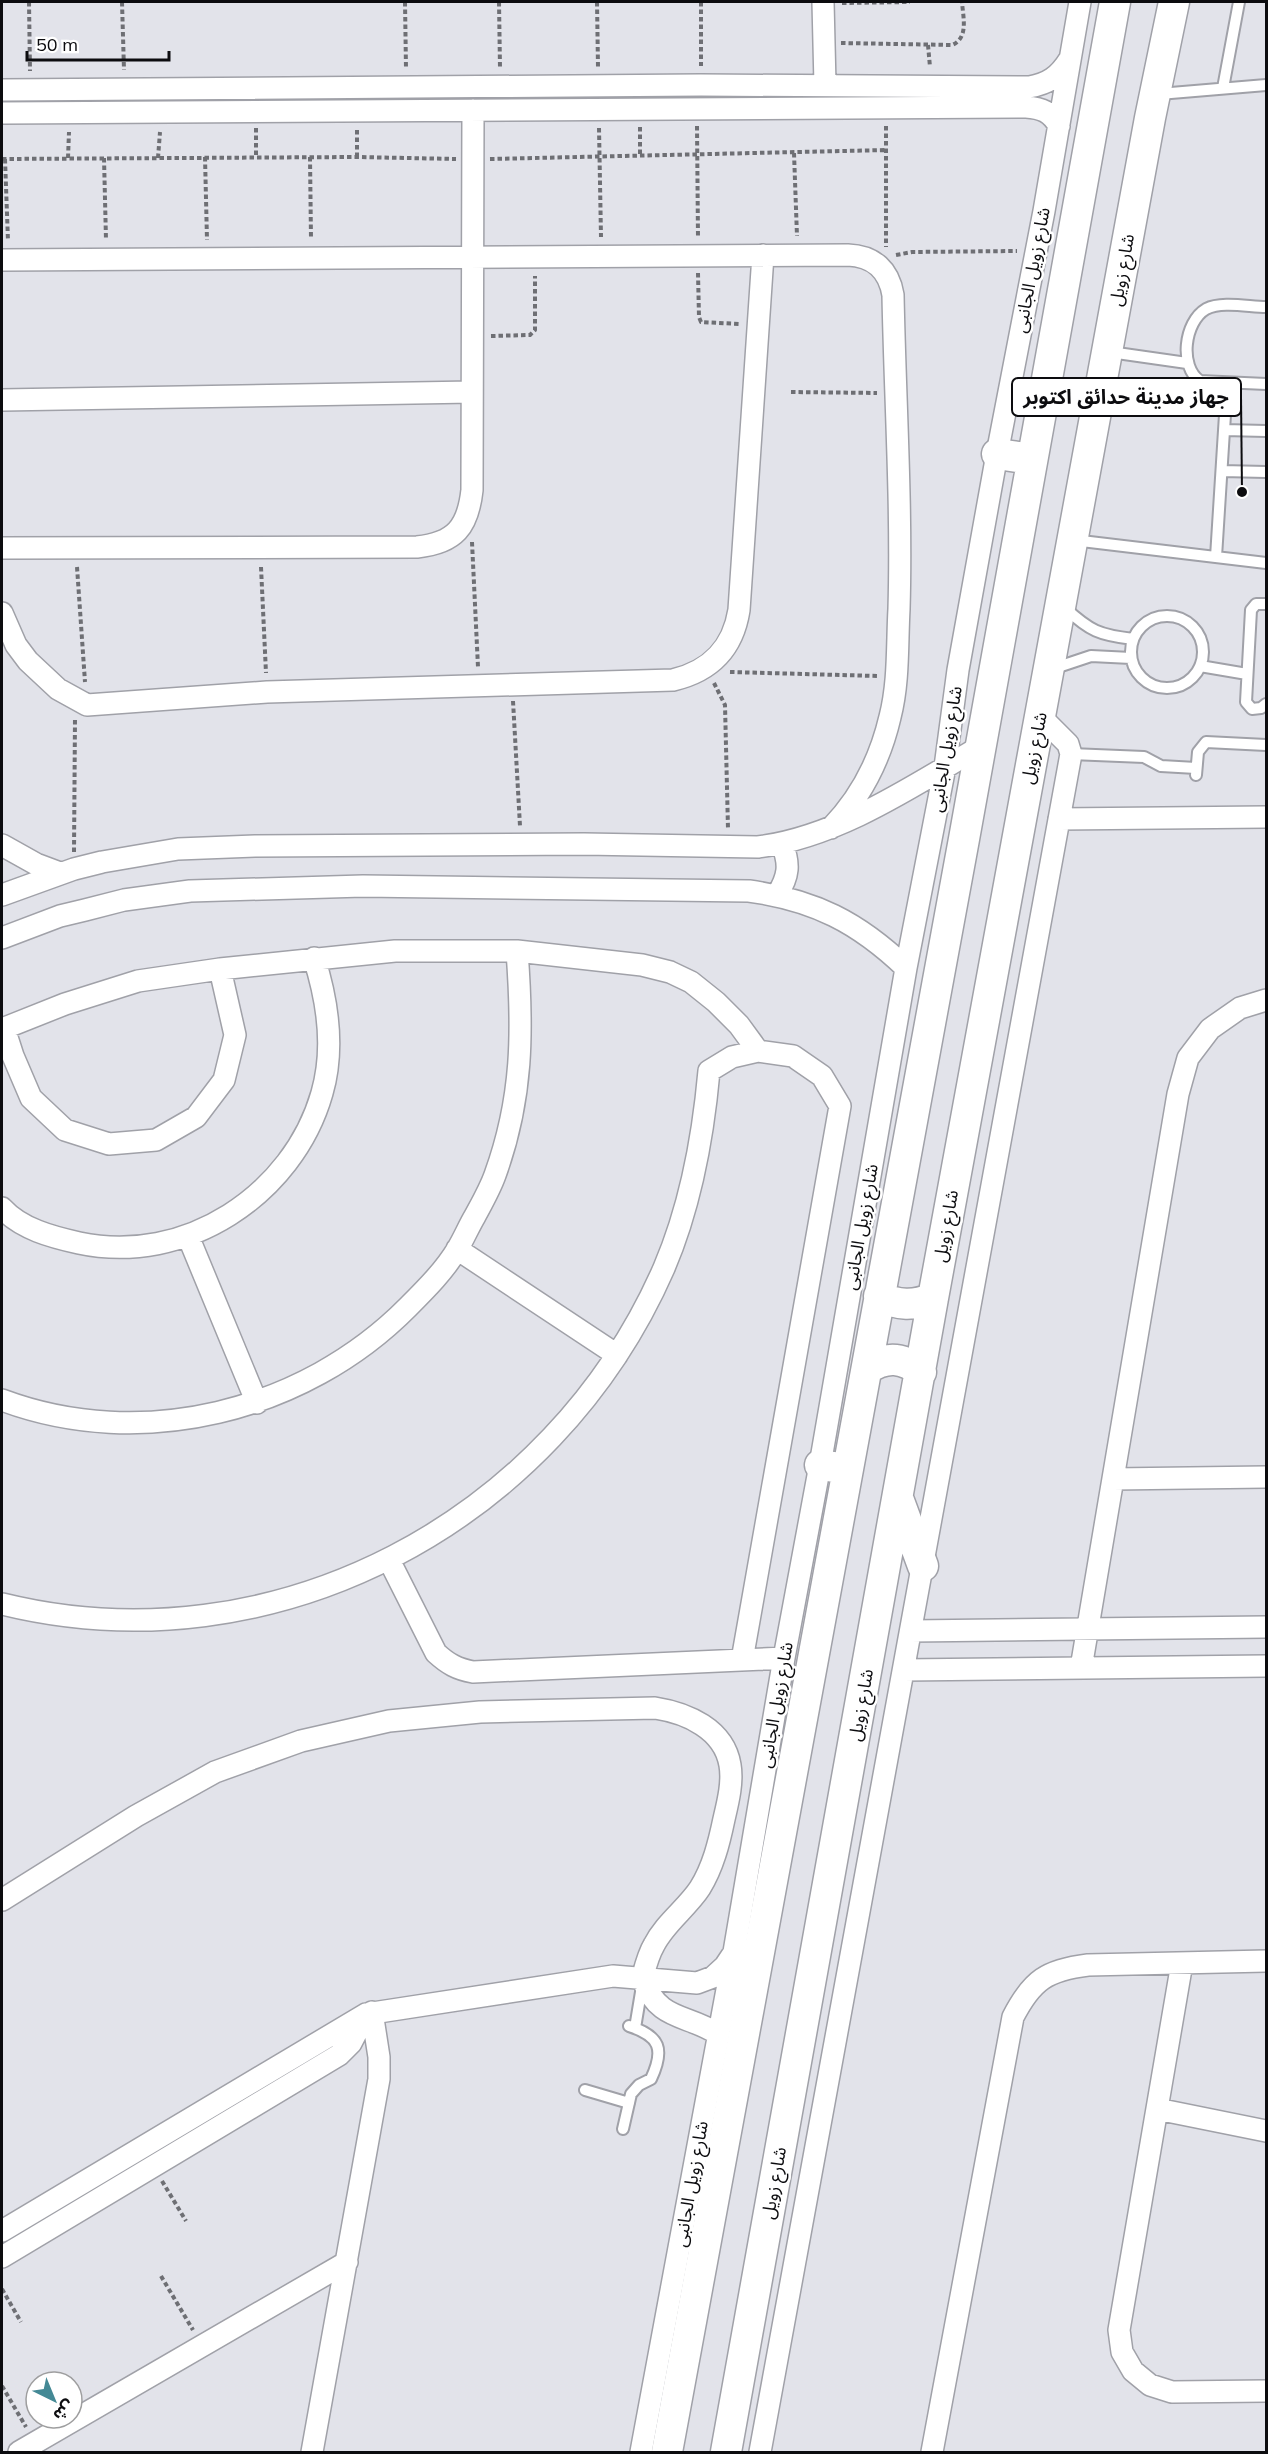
<svg xmlns="http://www.w3.org/2000/svg" width="1268" height="2454" viewBox="0 0 1268 2454" font-family="Mulish,'Noto Sans Arabic',sans-serif">
  <style>
    .lines { fill: none; stroke-linecap: round; stroke-linejoin: round }
    .lane-casing { stroke: #a0a1a8; stroke-width: 14 }
    .street-casing { stroke: #a0a1a8; stroke-width: 24 }
    .secondary-casing { stroke: #a0a1a8; stroke-width: 33 }
    .path { stroke: #6e6f74; stroke-width: 4; stroke-dasharray: 4.5 3; stroke-linecap: butt }
    .lane { stroke: #fff; stroke-width: 10 }
    .street { stroke: #fff; stroke-width: 21 }
    .secondary { stroke: #fff; stroke-width: 30 }
    .labels { text-anchor: middle; stroke-width: 5; stroke-linejoin: round; paint-order: stroke }
    .street-label { font-size: 18px; fill: #0c0c0f; stroke: #fff }
    .leader { fill: none; stroke: #0c0c0f; stroke-width: 2 }
    .callout-dot { fill: #0c0c0f; stroke: #fff; stroke-width: 2 }
    .callout { fill: #fff; stroke: #0c0c0f; stroke-width: 2 }
    .callout-label { font-size: 20px; text-anchor: middle; font-weight: bold; fill: #0c0c0f }
  </style>
  <rect width="100%" height="100%" fill="#e2e3ea"/>
  <g class="lines">
    <defs>
      <path id="lane" d="M1223 88 1239 2
        M1159 94 1266 85
        M1266 307C1249 307 1222 301 1206 309 1184 322 1179 367 1200 381L1266 384
        M1110 352 1187 363
        M1224 430 1266 431
        M1222 471 1266 472
        M1073 540 1266 563
        M1216 557 1227 383
        M1266 604H1256L1251 610 1246 702 1252 709 1261 708 1266 704
        M1065 608C1090 631 1099 635 1133 639
        M1131 652a36 36 0 1 1 72 0a36 36 0 1 1-72 0Z
        M1200 666 1247 674
        M1052 669 1091 656 1131 658
        M1071 754 1144 757 1161 766 1196 768
        M1196 775 1198 752 1206 742 1266 745
        M635 2028 642 1986
        M585 2090 629 2103
        M623 2129 631 2094 639 2085 651 2079C665 2049 660 2036 629 2026"/>
      <path id="street" d="M823 2 825 85
        M2 90 701 85 1029 87C1048 84 1059 76 1069 60
        M2 113 1026 107C1042 108 1051 112 1059 126
        M2 260 848 255C874 256 889 270 893 295 895 399 902 504 899 609 897 645 899 682 890 717 880 760 862 796 831 828
        M2 400 472 392
        M2 548 417 547C455 543 468 527 472 490L473 110
        M2 613 16 645 28 661 58 689 87 705 267 692 673 680C711 671 733 648 739 610L763 255
        M1059 819 1266 817
        M2 845 36 864 60 873
        M2 895 74 869 102 862 178 849 255 846 584 844 758 847C838 837 913 786 981 746
        M777 895C789 876 790 864 782 844
        M2 938 60 916 85 910 124 900 190 891 363 886 749 891C814 900 858 922 906 968
        M4 1028 13 1056 31 1098 65 1130 109 1144 156 1140 196 1117 224 1080 235 1035 220 969
        M2 1029 65 1004 138 981 220 969 395 951H517L642 965 670 972 691 982 716 1002 739 1025 758 1051
        M2 1208C21 1229 52 1237 79 1243 185 1266 293 1195 322 1093 335 1048 328 1002 314 958
        M188 1236 257 1403
        M457 1249 617 1355
        M2 1400C141 1452 304 1412 408 1307 426 1289 445 1270 458 1248 464 1238 469 1226 475 1216 482 1203 490 1189 495 1175 523 1098 523 1031 517 951
        M1113 1479 1266 1477
        M389 1560 436 1653C448 1664 457 1669 473 1672L784 1658
        M2 1604C274 1671 553 1522 664 1268 691 1205 703 1138 709 1071L732 1057 758 1051 793 1056 822 1076 840 1106 742 1660
        M911 1631 1266 1627
        M1081 1668 1178 1094 1188 1058 1210 1029 1240 1008 1266 1000
        M904 1670 1266 1666
        M2 1900 136 1816 215 1772 301 1741 389 1721 480 1712 655 1708C687 1713 724 1729 730 1765 733 1782 728 1802 724 1819 719 1843 713 1867 700 1888 687 1908 665 1923 654 1945 648 1955 645 1968 642 1979 660 2022 685 2013 718 2034
        M1182 1963 1119 2330 1122 2352 1133 2371 1150 2385 1172 2392 1266 2391
        M1157 2109 1266 2131
        M2 2231 366 2014 613 1976 697 1983 713 1977 725 1966 733 1954
        M2 2257 339 2055 351 2043 366 2014
        M19 2452 347 2262
        M312 2452 379 2079V2057L372 2012
        M641 2452 734 1952 784 1658 820 1465 906 968 945 767 958 670 997 454 1044 211 1080 2
        M760 2452 1071 754 1068 744 1040 716
        M932 2452 1013 2017C1032 1980 1047 1970 1088 1965L1266 1961"/>
      <path id="secondary" d="M997 454 1032 459
        M879 1296C898 1306 914 1306 933 1298
        M867 1369C886 1356 903 1357 921 1372
        M820 1465 848 1469
        M899 1501 923 1566
        M667 2452 964 839 1115 2
        M726 2452 933 1298 1150 118 1174 2"/>
    </defs>
    <use href="#lane" class="lane-casing"/>
    <use href="#street" class="street-casing"/>
    <use href="#secondary" class="secondary-casing"/>
    <path class="path" d="M29 2 30 71
      M122 2 124 70
      M405 2 406 69
      M499 2 500 68
      M597 2 598 67
      M701 2V66
      M842 3 910 2
      M841 43 952 45C969 38 963 17 962 2
      M928 45 930 67
      M697 126 698 238
      M886 126V247
      M640 127V157
      M256 128V157
      M599 128 601 237
      M357 130V157
      M794 153 797 236
      M205 157 207 240
      M310 157 311 239
      M68 158 69 132
      M104 158 106 240
      M158 158 160 132
      M2 159 357 157 456 159
      M5 159 8 241
      M490 159 886 150
      M896 255 912 252 1017 251
      M698 273 699 317 701 322 739 324
      M491 336 530 335 535 330V276
      M791 392 877 393
      M472 542 478 667
      M77 567 85 682
      M261 567 266 673
      M730 672 878 676
      M714 683 725 705 728 829
      M513 701 520 826
      M74 852 75 718
      M162 2181 186 2221
      M161 2276 193 2330
      M2 2289 21 2322
      M2 2386 26 2427"/>
    <use href="#lane" class="lane"/>
    <use href="#street" class="street"/>
    <use href="#secondary" class="secondary"/>
  </g>
  <g class="labels">
    <g class="street-label">
      <text transform="translate(1032 270) rotate(-79)" y="6">شارع زويل الجانبى</text>
      <text transform="translate(1122 270) rotate(-80)" y="6">شارع زويل</text>
      <text transform="translate(1034 748) rotate(-79)" y="6">شارع زويل</text>
      <text transform="translate(946 749) rotate(-81)" y="6">شارع زويل الجانبى</text>
      <text transform="translate(946 1226) rotate(-80)" y="6">شارع زويل</text>
      <text transform="translate(861 1227) rotate(-80)" y="6">شارع زويل الجانبى</text>
      <text transform="translate(776 1705) rotate(-80)" y="6">شارع زويل الجانبى</text>
      <text transform="translate(861 1705) rotate(-80)" y="6">شارع زويل</text>
      <text transform="translate(774 2183) rotate(-80)" y="6">شارع زويل</text>
      <text transform="translate(691 2184) rotate(-80)" y="6">شارع زويل الجانبى</text>
    </g>
  </g>
  <path class="leader" d="M1242 492L1241 397"/>
  <circle class="callout-dot" cx="1242" cy="492" r="6"/>
  <rect class="callout" x="1012" y="378" width="229" height="38" rx="6"/>
  <g class="callout-label">
    <text x="1126" y="404">جهاز مدينة حدائق اكتوبر</text>
  </g>
  <rect width="1268" height="2454" fill="none" stroke="#0c0c0f" stroke-width="6"/>
  <g transform="translate(54 2400) rotate(137)"><circle r="28" fill="#ffffff" stroke="#9e9e9f" stroke-width="1.5"/>
  <path d="M0-4.5L10 22L0 15L-10 22Z" fill="#448995"/>
  <text y="-9" font-size="16" font-weight="bold" text-anchor="middle" fill="#0c0c0f">ش</text>
  </g>
  <path d="M27 51v9h142v-9" fill="none" stroke="#0c0c0f" stroke-width="3"/>
  <text x="36" y="51" font-size="18" fill="#0c0c0f" stroke="#ffffff" stroke-width="4.5" paint-order="stroke">50 m</text>
</svg>
